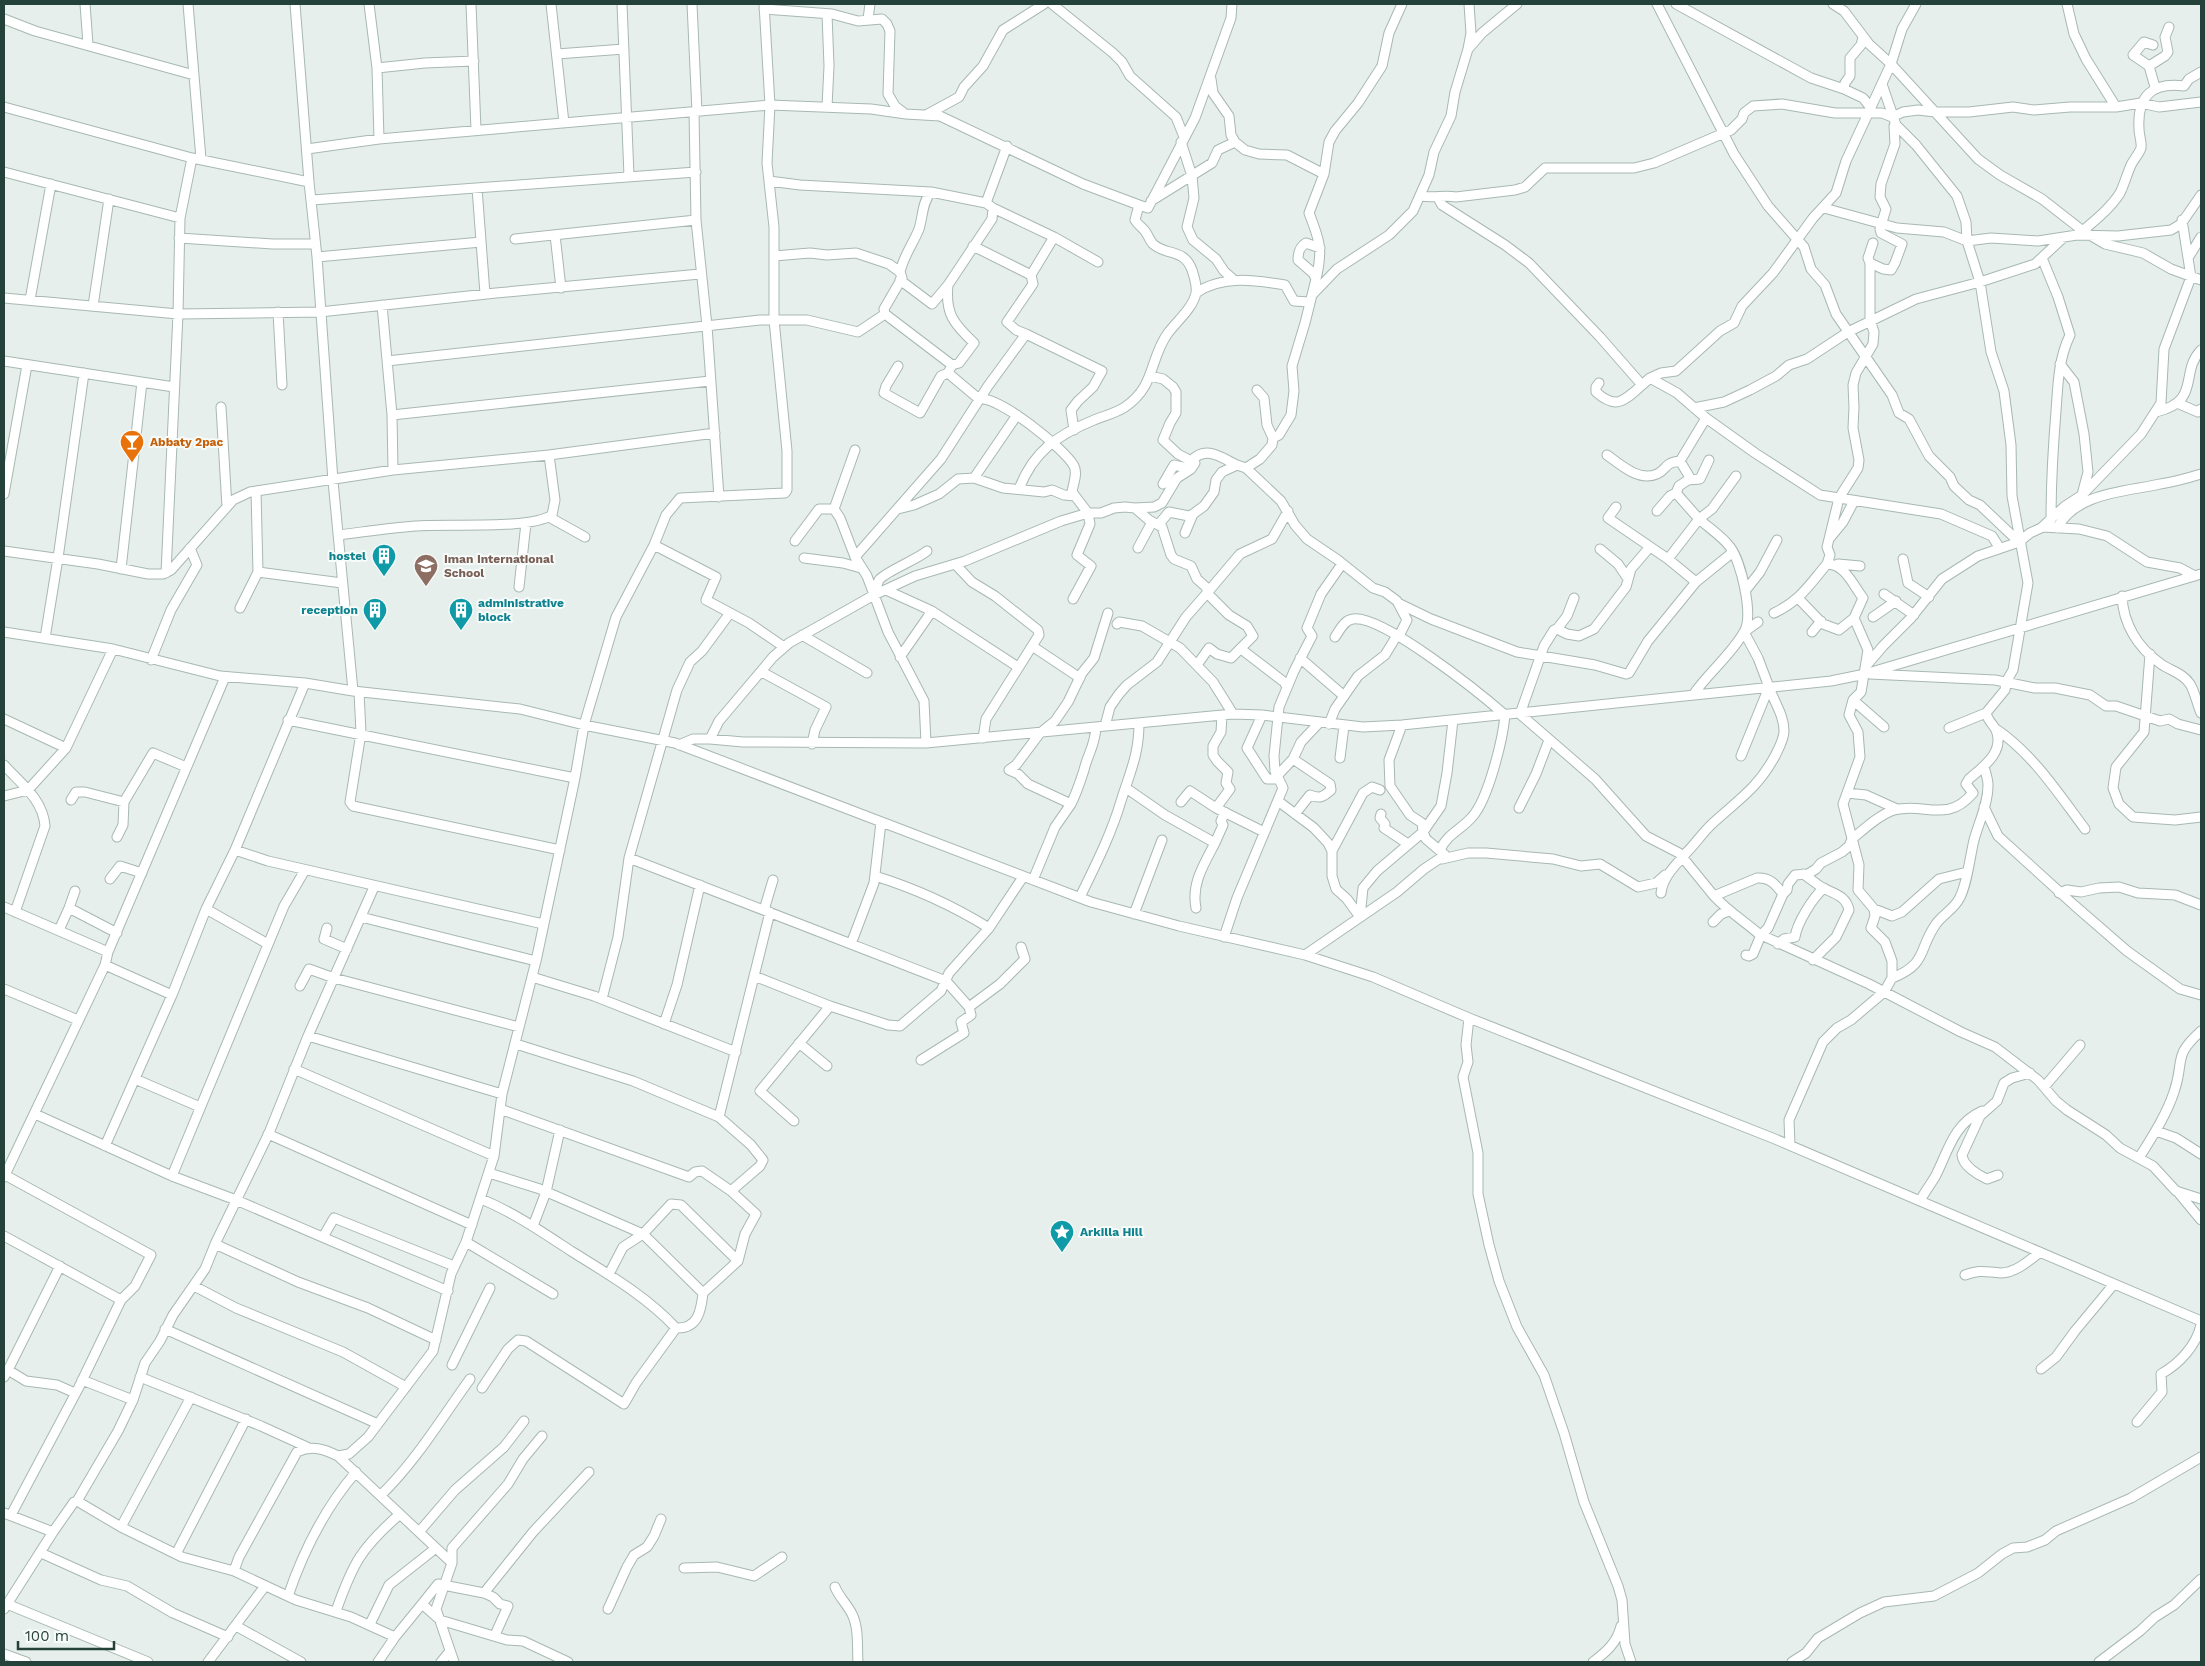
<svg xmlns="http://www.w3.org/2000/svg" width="2205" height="1666" viewBox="0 0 2205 1666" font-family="'Work Sans',sans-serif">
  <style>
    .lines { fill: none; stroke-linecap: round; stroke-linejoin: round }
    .minor-casing { stroke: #a8b8b2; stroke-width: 11 }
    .minor { stroke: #fff; stroke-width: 9 }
    .labels { text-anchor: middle; stroke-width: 4; stroke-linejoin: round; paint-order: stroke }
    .food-label { font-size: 12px; font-weight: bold; fill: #c56008; stroke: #f7fbf9; text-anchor: start }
    .culture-label { font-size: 12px; font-weight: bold; fill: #0d838f; stroke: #f7fbf9; text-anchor: end }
    .education-label { font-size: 12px; font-weight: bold; fill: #785e54; stroke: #f7fbf9; text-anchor: start }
  </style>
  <rect width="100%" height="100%" fill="#e6efeb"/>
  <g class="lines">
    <defs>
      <path id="minor" d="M85 4 88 44
        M188 4 201 159
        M295 4 309 182 317 257 333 481 353 691
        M369 4 377 68 379 139
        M471 4 476 130
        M551 4 564 123
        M622 4 629 176
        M692 4 697 112
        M1052 4 1113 53 1122 62 1130 76 1176 117 1184 137
        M1657 4 1734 154 1768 206 1804 247 1811 269 1825 285 1836 314 1892 395 1899 413 1909 419 1929 456 1950 477 1954 486 1969 500 1980 505 2019 542
        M1676 4 1811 78 1844 89
        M1833 4 1844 11 1869 44 1891 64 1978 159 2000 175 2042 199 2083 231 2105 244 2143 253 2171 269 2201 280
        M2067 4 2074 34 2086 59 2116 107
        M764 9 832 14 858 21 882 19 887 24 890 31 888 94 895 106 904 113
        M827 14 829 66 827 107
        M4 19 35 31 194 75
        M868 19 870 4
        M1863 37 1861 45 1850 58V76L1845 83 1844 89 1863 98 1871 108
        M2153 45 2144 42 2133 55 2149 66 2155 87
        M1469 48 1482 33 1517 4
        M557 54 624 49
        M2149 66 2165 56 2168 52 2165 37 2169 27
        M377 68 425 63 474 61
        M1211 79 1213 93 1229 116 1231 135 1235 142 1245 150 1259 154 1287 155 1324 174
        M1882 84 1896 125 1916 145 1957 196 1966 222 1967 241 1980 282 1991 352 2004 391 2011 445 2012 496 2028 583 2013 670 2006 682 2005 690 1986 713C1988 721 1993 724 1996 730 2005 752 1983 767 1969 779L1966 784 1973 793C1947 824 1924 802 1894 810 1879 815 1864 829 1852 839L1849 846 1842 852 1821 863 1816 869 1808 874 1795 875 1788 884 1787 890 1783 894C1776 885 1770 877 1757 878L1714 896C1728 911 1744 921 1759 934L1869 984 1961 1032 1995 1047 2038 1080 2056 1101 2067 1110 2106 1135 2120 1148 2153 1166 2176 1191 2201 1199
        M4 107 192 158 309 182
        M694 112 696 220 707 326 719 497
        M926 115 959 97 964 87 983 66 1003 30 1044 4
        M1181 142 1192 176 1194 198 1187 227 1193 240 1216 259 1224 271 1234 280
        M307 149 379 139 770 105 871 109 906 114 940 116 1083 184 1139 205
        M4 172 180 218
        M769 181 800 185 931 192 986 203 1007 146
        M477 188 485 294
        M1421 196C1433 198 1445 195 1456 197L1515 190 1525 187 1545 168H1634L1654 163 1731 130 1742 119 1744 113 1753 106 1782 104 1835 113H1882L1892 117 1903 112 1918 110 1935 112H1969L2013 107 2034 110 2070 107H2116L2141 103 2159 107 2201 102
        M1438 198 1442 205 1505 245 1529 263 1600 337 1642 385 1650 378 1677 393 1706 418 1755 453 1820 495 1941 514 1992 536 1999 547
        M312 200 696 172
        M1151 201 1212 163 1218 150 1235 142
        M993 208 1054 237 1031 275
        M1824 208 1897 228 1944 232 1967 241 1991 238 2038 241 2077 235 2118 236 2171 230 2181 224 2201 195
        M2079 234C2093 222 2110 209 2120 193 2124 185 2127 174 2131 165 2134 159 2139 154 2141 148 2142 142 2139 135 2139 129 2137 96 2152 82 2184 86L2189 79 2201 72
        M555 235 561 288
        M1054 237 1098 262
        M179 238 273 244H315
        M515 239 696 220
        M1873 243 1868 258 1870 263 1883 269 1891 270 1895 263 1902 244 1881 233 1880 229 1886 209 1880 197 1881 184 1895 144 1894 126 1896 125
        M973 246 1031 275 1033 284 1007 322 1016 330 1026 334
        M774 256 810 253 827 255 856 253 889 264 900 272 902 278 884 309 885 314
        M317 257 481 242
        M2042 258 2058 297 2070 335C2058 360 2058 385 2056 411 2053 448 2051 483 2051 520
        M2188 258 2201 237
        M900 272C904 255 913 244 919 229 923 217 922 202 931 192
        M1316 279C1323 250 1320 241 1309 213L1324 174 1329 142 1335 131 1358 103 1382 66 1389 33 1402 4
        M900 280 932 304 948 285 992 219 993 208 986 203
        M948 285C945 314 954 324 974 343L959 363 952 365
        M1196 293C1222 275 1255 280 1285 285L1294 301 1309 302
        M1312 295 1337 269 1389 235 1413 211 1429 175 1434 152 1451 116 1455 92 1468 49 1471 33 1469 4
        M4 298 178 314 320 312 496 293 700 274
        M30 300 51 184
        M382 305 392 415 393 470
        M93 306 109 199
        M278 312 282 385
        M4 361 174 387
        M387 361 760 320H807L858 332 885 314 952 365 948 373 979 399C999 396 1064 448 1074 466 1078 474 1073 484 1072 492L1088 513 1090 524 1077 555 1091 566 1073 599
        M2060 364 2074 382 2084 434 2088 472 2082 495
        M898 366 886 386 884 393 920 413 941 376 948 373
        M1650 378 1661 373 1676 371 1720 331 1734 323 1742 306 1773 273 1813 218 1836 193 1846 161 1891 64 1902 29 1916 4
        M1599 383 1596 387V392C1616 410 1624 401 1642 385
        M2177 403 2198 412 2201 409
        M221 407 227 507
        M1694 408 1724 402 1750 390 1776 376 1789 365 1807 359 1848 332 1916 299 1980 282 2035 264 2064 237
        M2156 412C2202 401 2179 373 2201 350
        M392 415 710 381
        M1273 438 1279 435 1291 415 1294 391 1292 366 1305 323 1316 279 1313 273 1298 260C1298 253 1299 247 1306 243L1320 248
        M855 450 834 509 840 518 855 557 867 576 888 632 924 701 926 743
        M1607 455C1621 465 1639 482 1657 474 1668 469 1663 463 1680 461
        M1191 461C1206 445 1220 457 1237 465
        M1246 468 1260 459 1272 445 1273 438 1267 425 1264 398 1257 390
        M974 478 1017 415
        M1688 480 1700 479 1709 460
        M1163 484 1174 465 1191 469
        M1019 489C1033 452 1057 435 1094 420 1104 416 1116 413 1125 407 1156 386 1149 359 1168 333 1177 321 1193 308 1196 293 1197 287 1194 276 1192 270 1184 248 1166 256 1153 244 1150 241 1148 235 1145 231 1142 227 1138 225 1135 220L1139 205 1148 208 1195 118 1231 18 1232 4
        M4 494 27 365
        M1616 507 1608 518 1668 559 1696 582
        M1135 508 1154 507 1162 503 1177 478 1191 469 1195 463 1178 454 1163 440 1170 423 1176 413V392L1173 387 1163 379 1150 376
        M898 509 914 505 939 494 958 479 974 478 1003 488 1044 492 1052 490 1064 495 1075 496
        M1657 511 1670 496 1676 493
        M549 517 585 537
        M1159 524 1169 512 1189 516 1193 514 1204 506 1214 492 1216 480 1222 472 1237 465 1246 468 1281 501 1295 525 1307 539 1338 560 1373 588 1385 592 1397 601 1407 620 1400 634 1396 637 1385 655 1358 676 1335 709 1329 724
        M2042 527 2079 529 2107 536 2147 562 2180 568 2195 576
        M2057 528C2077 492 2125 492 2160 484 2174 482 2188 478 2201 474
        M1185 533 1193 514
        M338 535C363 532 389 528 415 526 447 523 529 530 552 515L555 500 549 455
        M1829 539 1839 498 1858 468 1859 460 1853 428 1854 407 1853 385 1856 373 1873 344 1874 332 1870 320V263
        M795 541 819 509H834
        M654 545 716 577 706 600 749 623 784 647
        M1138 548 1152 522
        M1649 548 1631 569 1626 587 1594 629 1579 636 1567 634 1557 629 1554 630 1544 646 1520 714 1595 779 1646 836 1679 853 1714 896
        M1600 549 1618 564 1628 579
        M4 551 98 564 148 574H163L171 570 233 500 250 492 393 470 549 455 715 433
        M855 557 941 459 988 386 1026 334 1102 371 1093 387 1078 401 1071 410 1074 430
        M804 558 843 563 861 568
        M1668 559 1699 519 1676 493 1679 486 1688 480 1689 476 1680 461 1706 418
        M1903 559 1908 583 1929 597
        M955 564 972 582 995 596 1038 630 1039 635 986 719 983 738
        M1827 564 1830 555 1827 547 1829 539 1843 522 1854 501
        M1838 564 1860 566
        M121 569 142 382
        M258 572 342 583
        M166 573 178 314 180 218 192 158
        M519 587 526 523
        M886 590 932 611 1018 667
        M1745 591 1760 572 1777 540
        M1884 594 1914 615
        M874 595C876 591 877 584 879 580 885 572 916 560 927 551
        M2122 596C2123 624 2138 648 2161 664 2171 671 2183 673 2190 684 2195 692 2197 704 2201 713
        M1400 604 1431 619 1517 652 1595 665 1626 674 1629 673 1648 641 1696 582 1733 552
        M240 608 258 572 256 491
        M1774 613C1800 601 1809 585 1827 564 1845 564 1853 585 1863 598L1854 618 1839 630 1823 624 1798 598
        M1873 617 1896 601
        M1758 622 1744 632 1758 658 1769 687
        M1117 624 1119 622 1142 626 1180 648 1213 682 1233 714
        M1557 629 1567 616 1574 598
        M4 632 113 649 220 676 305 683 353 691 520 709 584 725 675 743 1091 902 1179 926 1305 955 1373 977 1469 1018 1775 1139 2201 1321
        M1812 632 1821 621
        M802 635 867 673
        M1335 637C1340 630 1344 620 1353 619 1383 615 1481 694 1505 715 1503 739 1488 800 1472 817 1462 829 1447 834 1440 850
        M45 638 58 558 84 373
        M1032 646 1080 678
        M1241 649 1284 682 1287 687
        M2150 654 2144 732 2116 767 2113 788 2119 804 2133 817 2175 820 2201 817
        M900 657 932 611
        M1300 658 1344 696
        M151 660 171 610 197 565 190 548
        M1197 665 1209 648 1217 654 1231 658 1253 636 1247 626 1229 615 1207 593 1240 554 1272 539 1288 511
        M1866 666 1883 646 1911 618 1942 579 1978 556 2019 542 2030 533 2041 528 2065 506 2082 495 2141 434 2161 403 2164 349 2191 277 2182 220
        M762 672 826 707 815 730 812 744
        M1870 674 1995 680 2035 688H2055L2090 695 2106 706H2116L2160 721 2169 719 2178 724 2201 730
        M359 692 361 733 350 802 353 806 560 850
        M1693 695C1708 673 1731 655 1744 632 1754 616 1741 561 1730 547 1723 537 1709 528 1699 519L1712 509 1736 476
        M1853 700 1884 727
        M1222 715 1221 732 1213 746V755L1217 761 1228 772 1226 783 1230 789 1216 808 1264 832
        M1262 715 1247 748 1267 779H1278
        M4 719 66 748
        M288 720 575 778
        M1949 728 1986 713
        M1996 729C2033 754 2058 793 2085 829
        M710 739 719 721 773 657 789 643 874 595 915 576 965 561 1061 521 1088 513H1101L1114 508 1125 507 1135 508 1149 520 1162 527 1171 555 1174 559 1191 566 1197 579 1207 588V593L1186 617 1157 662 1127 685 1119 694 1110 707 1105 726
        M679 745 693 739H710L743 742 926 743 1233 714 1262 715 1363 727 1402 725 1831 681 1865 674 2201 574
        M1340 758 1344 726
        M1293 759 1330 784 1331 790C1323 797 1320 799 1310 795L1295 814
        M4 765C20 783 43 799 45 826L15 912
        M1277 776 1293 759 1301 742 1319 723
        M1126 788 1165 815 1215 843 1223 825 1221 821 1225 812
        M1847 793 1866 795 1897 809
        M4 796 28 790 66 748 113 649
        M71 800 76 792H85L124 802 153 753 186 767
        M1278 801 1314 828 1328 843 1332 851V876L1336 889 1347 899 1360 917 1363 888 1377 871 1423 832 1441 806 1447 773 1453 720
        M1181 802 1190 791 1216 808
        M1071 804C1077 792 1080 782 1084 770 1088 753 1095 746 1096 727
        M1984 807 1998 836 2074 905 2127 951 2180 989 2201 995
        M1519 808 1536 774 1549 740
        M1381 814 1380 818 1385 824 1384 828 1408 844
        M117 837 123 825 124 802
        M235 850 268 861 543 924
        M1332 851 1363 793 1372 787 1380 790
        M629 858 851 944 874 883 881 822
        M1442 859 1468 853H1486L1553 859 1581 866 1600 864 1638 887 1656 883 1665 875
        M1803 874C1810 878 1816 884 1823 888 1835 894 1846 896 1849 910L1836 937 1813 960
        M875 876C917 889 952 905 989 928
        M110 879 120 866 142 873
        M1033 880 1055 827 1071 804 1028 784 1018 774 1009 770 1016 765 1040 733 1055 721 1068 702 1082 673 1094 658 1108 613
        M1661 893C1663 876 1676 865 1687 852 1696 843 1703 832 1713 823 1739 799 1757 789 1775 756 1779 748 1784 739 1784 731 1784 715 1774 702 1769 687L1741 756
        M2059 893 2067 890 2081 892 2099 888 2119 887 2138 893 2175 895 2201 905
        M1080 897C1095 866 1111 835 1121 801 1130 772 1139 755 1139 723
        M4 907 108 952
        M69 908 75 891
        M1196 908C1191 884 1204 864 1215 843
        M206 909 268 944
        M1874 909 1892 916 1902 912 1939 879 1967 872
        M764 910 773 880
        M1134 914 1162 840
        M361 917 536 961
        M1713 922 1721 914 1729 911
        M327 928 324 939 347 949
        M59 930 69 908 117 933
        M1224 937 1237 898 1283 788 1275 771 1274 756 1279 707 1294 671 1312 636 1307 628 1321 594 1342 564
        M851 944 946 981 969 1007 1000 984 1025 959 1021 947
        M1778 944 1784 939 1795 937C1797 923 1813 897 1824 888
        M1305 955 1397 892 1424 869 1445 855 1426 839 1423 832 1422 823 1410 815 1390 786 1389 760 1402 725
        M1746 955 1749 956 1753 954 1761 935 1768 928 1783 894
        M105 965 172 995
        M754 976 830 1006 888 1025 900 1026 941 991 949 973 989 928 1023 877
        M532 977 594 996 736 1052
        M1892 978C1928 964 1918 949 1936 924 1942 915 1954 909 1959 899 1967 886 1970 856 1974 840 1979 822 1988 804 1988 785 1988 778 1985 772 1984 766
        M300 986 309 969 334 978 519 1027
        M4 989 78 1020
        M602 999 618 937 629 858 677 690 690 662 702 651 730 613
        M1469 1018 1466 1045 1468 1062 1463 1077 1478 1153V1194L1489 1245 1499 1281 1517 1327 1544 1375 1564 1433 1584 1502 1618 1586 1622 1600 1625 1644 1631 1662
        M664 1024 677 985 700 885
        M308 1036 502 1094
        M799 1043 827 1066
        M516 1044 633 1081 719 1117 770 912
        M921 1060 964 1033 961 1022 971 1015 969 1007
        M294 1069 494 1156
        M135 1079 200 1107
        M2045 1086 2080 1045
        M500 1109 689 1177 695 1172 702 1171 731 1191 760 1166 763 1160 751 1145 719 1117
        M35 1114 172 1176 236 1200 448 1291
        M794 1121 760 1091 830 1006
        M2156 1131 2176 1138 2201 1154
        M268 1134 472 1225
        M1790 1145 1789 1120 1823 1042 1837 1028 1851 1020 1884 992 1892 978V961L1885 942 1871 928 1875 916 1874 909 1858 890 1859 865 1843 804 1860 757 1858 732 1849 715 1853 700 1861 692 1868 650 1854 618
        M105 1146 172 995 206 909 235 850 305 683
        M2139 1158C2152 1137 2166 1116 2174 1092 2185 1060 2172 1057 2201 1031
        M489 1173 540 1189 643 1234 671 1204 681 1205 738 1261
        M5 1175 151 1255 135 1286 121 1300 79 1387 11 1515
        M1998 1175 1987 1179C1978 1175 1963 1166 1962 1155L1980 1116 1997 1101 2004 1083 2012 1078 2030 1073
        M172 1176 284 906 305 870
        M4 1177 105 965 108 952 225 677
        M2177 1191 2201 1220
        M481 1199C513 1212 542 1232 571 1251 608 1274 646 1296 676 1328L636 1383 624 1404 526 1341 518 1340 508 1349 482 1388
        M1920 1201C1924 1193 1930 1185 1935 1177 1948 1152 1953 1124 1982 1111
        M533 1226 546 1192 560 1130
        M4 1236 121 1300
        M323 1237 334 1218 454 1266
        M466 1242 553 1294
        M215 1244 298 1282 368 1308 436 1340
        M609 1274 623 1247 643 1234 703 1293 738 1261 745 1234 756 1214 731 1191
        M1965 1275C1981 1269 1985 1272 2001 1273 2015 1273 2029 1261 2040 1252
        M194 1286 236 1308 343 1352 406 1387
        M676 1328C698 1329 701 1311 703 1293
        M165 1329 378 1424
        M452 1365 490 1288
        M2041 1369 2056 1357 2075 1331 2114 1284
        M8 1370 60 1266
        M4 1377 8 1370 26 1381 57 1385 75 1393
        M140 1377 261 1426 307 1447
        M82 1380 133 1400
        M2137 1422 2162 1392 2161 1374C2179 1364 2196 1346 2201 1325
        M338 1456 452 1563
        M381 1495C416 1461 441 1419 470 1379
        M77 1501 118 1431 133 1400 145 1363 160 1341 173 1315 205 1269 216 1242 269 1133 308 1036 374 887
        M4 1513 53 1532 74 1502 77 1501 121 1527 182 1557 234 1571 239 1557 297 1452C312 1445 324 1449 338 1456L349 1454 368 1437 433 1351 451 1274 466 1242 494 1156 502 1094 536 961 575 778 584 725 616 617 654 545 666 515 680 498 785 493 787 490V451L774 320V227L767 163 770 105 764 4
        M121 1527 191 1397
        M419 1532 455 1490 504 1447 524 1421
        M41 1553 101 1580 127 1586 173 1613 228 1637
        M176 1554 246 1419
        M684 1568 717 1567 754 1576 782 1557
        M234 1571 296 1600 351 1617 395 1637 422 1604 440 1620 507 1640 523 1641 568 1662
        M835 1587C839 1597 847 1604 852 1614 859 1628 857 1647 858 1662
        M484 1593 533 1532 589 1472
        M288 1596C303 1552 325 1508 356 1472
        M7 1604 148 1662
        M422 1604 438 1584 484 1593 493 1597 500 1604 508 1606 495 1635
        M4 1609 53 1532
        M608 1609 627 1567 634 1555 647 1547 654 1536 661 1519
        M336 1611C353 1563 361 1548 400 1514
        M370 1624 389 1585 436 1548
        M236 1626 301 1662
        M4 1654 26 1662
        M208 1662 265 1586
        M378 1662 395 1637
        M441 1662 450 1651
        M454 1662 436 1609 452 1563V1548L508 1484 523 1459 542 1436
        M1593 1662C1606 1652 1617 1643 1621 1626
        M1792 1662 1806 1653 1818 1638 1860 1613 1884 1602 1934 1596 1978 1573 2002 1554 2013 1548 2027 1547 2045 1540 2056 1531 2131 1498 2201 1457
        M2099 1662 2140 1631 2155 1617 2174 1605 2201 1579"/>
    </defs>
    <use href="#minor" class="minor-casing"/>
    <use href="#minor" class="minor"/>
  </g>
  <defs>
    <symbol id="bar-pin" viewBox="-11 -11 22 30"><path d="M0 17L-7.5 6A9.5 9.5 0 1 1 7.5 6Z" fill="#e8710a" stroke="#f7fbf9"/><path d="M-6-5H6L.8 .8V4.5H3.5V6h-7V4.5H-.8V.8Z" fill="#fff"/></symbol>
    <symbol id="building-pin" viewBox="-11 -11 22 30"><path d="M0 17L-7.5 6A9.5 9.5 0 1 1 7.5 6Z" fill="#0f9aa8" stroke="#f7fbf9"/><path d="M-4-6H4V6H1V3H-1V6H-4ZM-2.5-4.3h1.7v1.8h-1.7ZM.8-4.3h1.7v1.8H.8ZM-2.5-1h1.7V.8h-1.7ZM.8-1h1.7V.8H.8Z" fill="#fff"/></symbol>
    <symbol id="school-pin" viewBox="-11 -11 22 30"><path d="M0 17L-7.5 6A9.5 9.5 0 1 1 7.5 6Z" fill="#8d6e63" stroke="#f7fbf9"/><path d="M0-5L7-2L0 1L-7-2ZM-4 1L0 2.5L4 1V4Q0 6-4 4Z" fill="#fff"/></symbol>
    <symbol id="sight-pin" viewBox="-11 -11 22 30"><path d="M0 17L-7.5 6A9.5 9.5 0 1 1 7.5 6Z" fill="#0f9aa8" stroke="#f7fbf9"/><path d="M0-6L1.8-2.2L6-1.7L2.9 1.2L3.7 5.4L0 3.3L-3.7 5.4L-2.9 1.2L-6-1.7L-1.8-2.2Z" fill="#fff"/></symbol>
  </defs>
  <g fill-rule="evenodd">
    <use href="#bar-pin" x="118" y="428" width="28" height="38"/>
    <use href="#building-pin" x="370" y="542" width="28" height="38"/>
    <use href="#school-pin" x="412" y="552" width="28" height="38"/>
    <use href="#building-pin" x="361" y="596" width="28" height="38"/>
    <use href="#building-pin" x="447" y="596" width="28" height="38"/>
    <use href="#sight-pin" x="1048" y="1218" width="28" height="38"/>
  </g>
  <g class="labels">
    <g class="food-label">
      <text x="150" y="446">Abbaty 2pac</text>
    </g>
    <g class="culture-label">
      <text x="366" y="560">hostel</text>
      <text x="478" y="607" text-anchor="start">administrative<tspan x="478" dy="14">block</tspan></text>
      <text x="358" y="614">reception</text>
      <text x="1080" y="1236" text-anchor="start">Arkilla Hill</text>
    </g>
    <g class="education-label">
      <text x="444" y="563">Iman International<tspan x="444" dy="14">School</tspan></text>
    </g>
  </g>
  <rect width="2205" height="1666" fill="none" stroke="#24423a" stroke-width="10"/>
  <path d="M18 1641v8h96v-8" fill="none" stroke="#24423a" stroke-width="2.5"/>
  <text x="25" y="1641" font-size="15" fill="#24423a" stroke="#f7fbf9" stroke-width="4" paint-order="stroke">100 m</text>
</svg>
